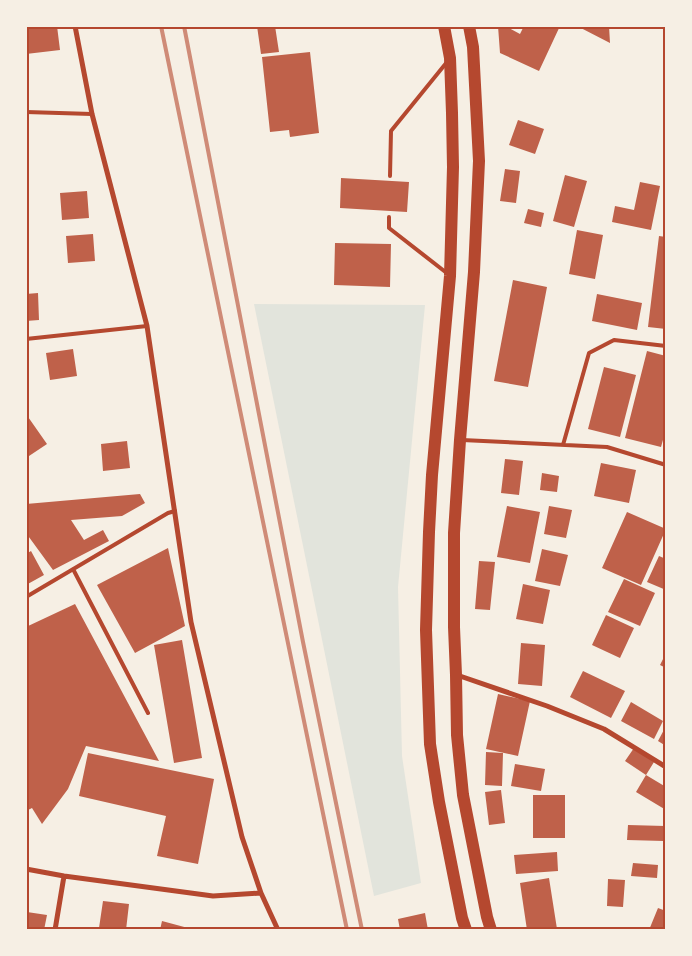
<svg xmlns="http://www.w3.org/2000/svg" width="692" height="956" viewBox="0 0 692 956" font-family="'PT Sans',sans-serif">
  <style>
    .green { fill: #e2e4dc }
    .building { fill: #bf614a }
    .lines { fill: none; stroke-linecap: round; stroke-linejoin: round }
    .service { stroke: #b5482f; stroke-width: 4 }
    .minor { stroke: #b5482f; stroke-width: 5 }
    .primary { stroke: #b5482f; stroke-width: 12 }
    .rail { stroke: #cf8b77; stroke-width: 4 }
    .neatline { fill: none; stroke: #b5482f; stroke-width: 2 }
  </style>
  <rect width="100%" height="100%" fill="#f6efe4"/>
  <path class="green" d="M254 304 425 305 398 587 402 756 421 883 374 896Z"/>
  <path class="building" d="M26 26H57L60 50 26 54Z
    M257 26H275L279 52 261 54Z
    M498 26H505L520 34 524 26H560L539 71 500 53Z
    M577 26H609L610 43Z
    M310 52 319 133 290 137 289 130 270 132 262 57Z
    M518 120 544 129 535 154 509 145Z
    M505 169 520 171 516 203 500 201Z
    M565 175 587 181 574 227 553 221Z
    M341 178 409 182 407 212 340 208Z
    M640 182 660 186 651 230 612 222 615 206 634 210Z
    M87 191 89 218 62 220 60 193Z
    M528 209 544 213 541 227 524 223Z
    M577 230 603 235 595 279 569 274Z
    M93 234 95 261 68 263 66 236Z
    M659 236 666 237V329L648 327Z
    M335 243 391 244 390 287 334 285Z
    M513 280 547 287 528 387 494 381Z
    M38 293 39 320 26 321V294Z
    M597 294 642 303 637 330 592 321Z
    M73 349 77 376 50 380 46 353Z
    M647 351 666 356V429L661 447 625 438Z
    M604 367 636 375 620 437 588 429Z
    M26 414 47 444 26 458Z
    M127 441 130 468 103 471 101 444Z
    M505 459 523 461 519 495 501 493Z
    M601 463 636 470 629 503 594 496Z
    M542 473 559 476 557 492 540 490Z
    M140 494 145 503 122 516 71 520 84 540 103 530 109 541 53 570 26 533V504Z
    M507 506 540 512 530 563 497 557Z
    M549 506 572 510 566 538 544 534Z
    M627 512 666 529 641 585 602 568Z
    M168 548 185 626 135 653 97 585Z
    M542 549 568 555 560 586 535 581Z
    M31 551 44 575 26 585V554Z
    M659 556 666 559V590L647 582Z
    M479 561 495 562 490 610 475 609Z
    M624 579 655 593 640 626 608 612Z
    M523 584 550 590 543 624 516 619Z
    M75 604 159 761 86 746 68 789 42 824 32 808 26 811V627Z
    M606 615 634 628 620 658 592 645Z
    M182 640 202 758 174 763 154 645Z
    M521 643 545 645 542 686 518 684Z
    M666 653V668L660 665Z
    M583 671 625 691 611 718 570 697Z
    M498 694 530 701 518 756 486 749Z
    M631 702 663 721 654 739 621 721Z
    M666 726V746L658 741Z
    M634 748 654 762 646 775 625 761Z
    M486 752 503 753 502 786 485 785Z
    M88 753 214 779 198 864 157 856 166 816 79 796Z
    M515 764 545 769 541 791 511 786Z
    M646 775 666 787V810L636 792Z
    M501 790 505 823 489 825 485 792Z
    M533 795H565V838H533Z
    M628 825 665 826 664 841 627 840Z
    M557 852 558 871 516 874 514 855Z
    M633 863 658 865 657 878 631 876Z
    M549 878 557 929 527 930 520 883Z
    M608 879 625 880 623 907 607 906Z
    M103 901 129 904 126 930 99 928Z
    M658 908 666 911V930H649Z
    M27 912 47 915 44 930H26Z
    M425 913 428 930H400L398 919Z
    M162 921 188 928 187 930H160Z"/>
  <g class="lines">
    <path class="service" d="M26 112 92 114
      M390 176 391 131 447 62
      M389 217V228L448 274
      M26 339 147 326
      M462 440 607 447 666 465
      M563 445 589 353 614 340 666 346
      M73 569 148 713
      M26 597 168 513 175 511"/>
    <path class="minor" d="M75 26 92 114 147 326 191 622 242 837 261 893 278 930
      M457 675 547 706 604 729 666 767
      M26 869 64 876 213 896 261 893
      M55 930 64 876"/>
    <path class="primary" d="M444 26 450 58 452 113 453 167 450 276 432 475 429 532 426 630 430 744 439 802 462 918 466 930
      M469 26 473 47 479 161 474 272 460 440 454 533V627L456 675 457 735 463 795 487 917 491 930"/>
    <path class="rail" d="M161 26 347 930
      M184 26 303 642 362 930"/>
  </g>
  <rect width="692" height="956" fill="none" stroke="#f6efe4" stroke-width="55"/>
  <rect x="28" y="28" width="636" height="900" class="neatline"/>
</svg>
